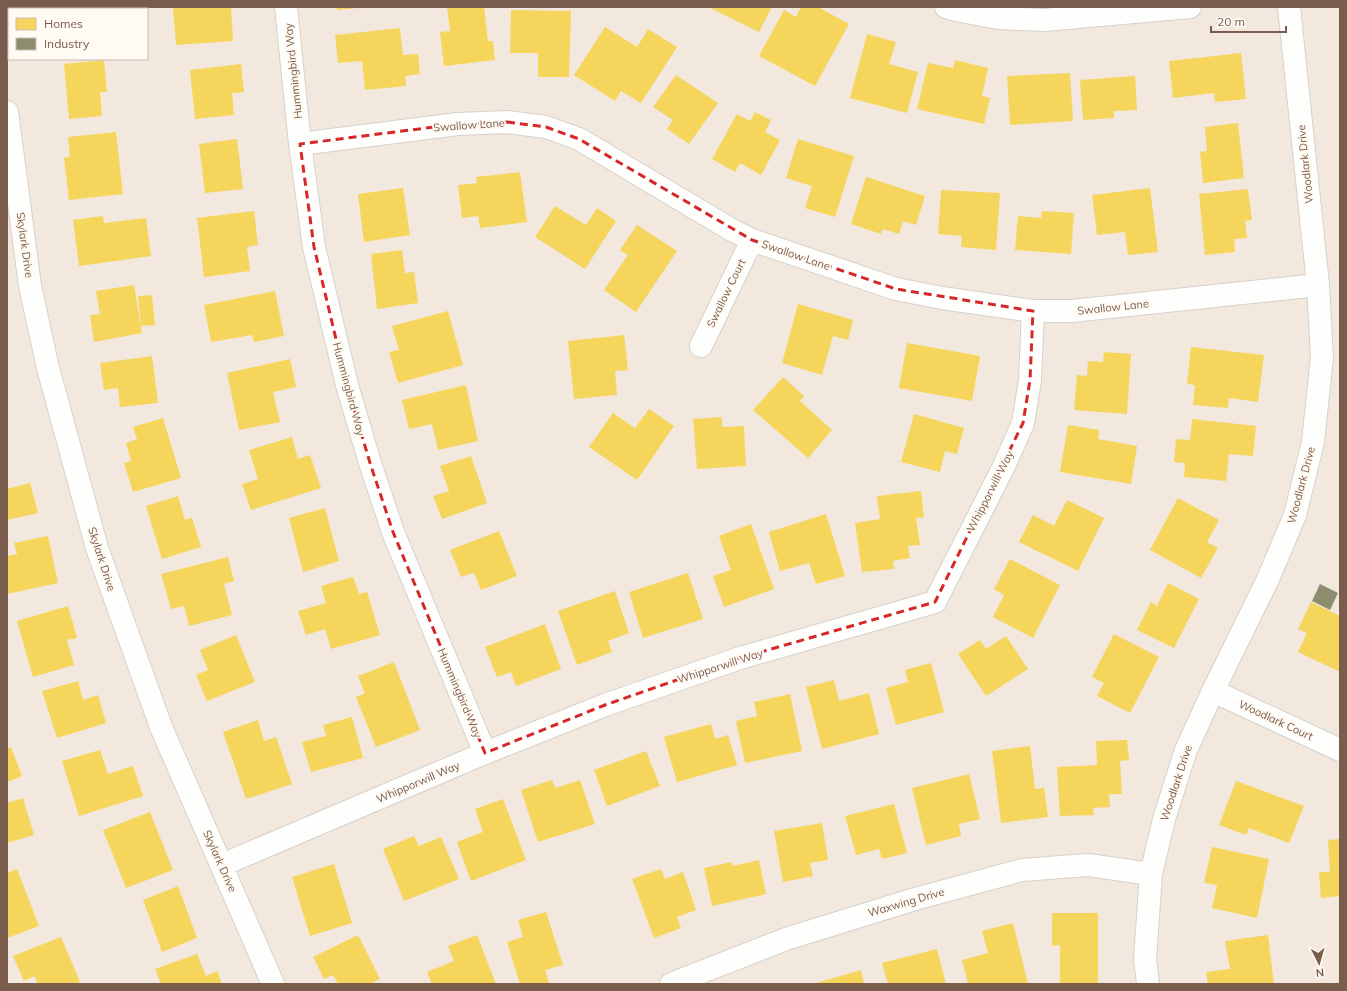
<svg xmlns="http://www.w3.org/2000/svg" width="1347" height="991" viewBox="0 0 1347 991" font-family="Mulish,sans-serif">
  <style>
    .residential { fill: #f2e8de; fill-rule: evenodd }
    .homes { fill: #f6d55c }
    .industry { fill: #8c8c6e }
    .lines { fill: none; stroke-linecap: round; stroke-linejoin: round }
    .minor-casing { stroke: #d7d1cb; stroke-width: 24 }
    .minor { stroke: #fefefd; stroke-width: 22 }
    .marked { fill: none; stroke: #d62828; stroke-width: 3; stroke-dasharray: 8 5; stroke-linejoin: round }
    .labels { text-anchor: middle; stroke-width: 4; stroke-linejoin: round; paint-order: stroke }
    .street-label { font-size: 11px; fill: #7a5c4d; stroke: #fffaf3 }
  </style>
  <rect width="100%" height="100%" fill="#f9f5f0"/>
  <path class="residential" d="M7 7H1340V984H7ZM9 9H147V59H9Z"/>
  <path class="homes" d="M48 7H119V9H48Z
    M173 7H231L233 41 176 45Z
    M337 7H358V8L337 10Z
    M447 7H484L488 41H493L495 60 444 66 440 32 450 31Z
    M708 7H772L759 32Z
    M801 7H818L849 24 815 86 759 56 784 10 796 17Z
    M511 10 571 11 569 77H538V53H510Z
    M605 27 637 47 648 29 677 47 641 103 621 91 615 101 574 75Z
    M400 28 403 55 418 54 420 74 405 76 406 86 365 90 362 61 338 63 335 35Z
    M867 34 896 42 889 64 918 72 907 113 850 98Z
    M1241 53 1246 99 1215 102 1214 93 1173 98 1169 61Z
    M104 60 107 92H100L102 116 69 119 64 64Z
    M955 60 988 68 982 96 990 98 984 124 917 109 928 63 953 68Z
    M241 64 244 92 232 93 234 115 195 119 190 70Z
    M1070 73 1073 121 1010 125 1007 76Z
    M676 75 718 103 689 144 667 129 673 120 653 107Z
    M1135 76 1137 110 1114 111V118L1083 120 1080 80Z
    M755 112 771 120 765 132 780 140 761 175 740 163 735 172 712 159 737 114 750 121Z
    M1238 123 1244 178 1203 183 1200 152 1207 151 1205 127Z
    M116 132 123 194 69 200 64 158 70 157 68 137Z
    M237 139 243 189 205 193 199 144Z
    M798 139 854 156 835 217 805 208 812 186 786 178Z
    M520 172 527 222 480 228 478 216 462 218 458 185 477 183 476 177Z
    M866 177 925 196 916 225 903 221 899 234 883 229 881 234 851 224Z
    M403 188 410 235 364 242 358 194Z
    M1150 188 1158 252 1128 255 1125 232 1097 235 1092 195Z
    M1248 189 1252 220 1245 221 1247 238 1234 239 1235 252 1205 255 1199 194Z
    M941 190 1000 193 996 250 961 247 962 236 938 234Z
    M555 206 586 225 597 208 616 221 585 269 535 237Z
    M254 211 258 245 247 247 250 271 204 277 197 218Z
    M1042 211 1074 213 1071 254 1015 250 1018 216 1041 218Z
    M103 216 104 223 146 218 151 256 79 266 73 220Z
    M637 225 677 251 636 312 604 290 628 255 620 250Z
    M402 250 405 273 414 272 418 303 377 309 371 254Z
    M134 285 142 333 94 342 90 315 100 314 96 291Z
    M275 291 284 336 254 342 252 335 211 342 204 305Z
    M152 295 155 325 141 326 138 296Z
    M798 304 853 320 848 340 833 336 822 375 782 363Z
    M448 311 463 365 398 383 389 352 399 350 392 326Z
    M624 335 628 370 615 371 617 395 574 399 568 341Z
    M907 343 980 356 972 401 899 388Z
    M1191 347 1264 355 1258 402 1229 398 1228 408 1193 405 1195 385 1187 384Z
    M1104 352 1131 354 1127 414 1074 410 1077 375 1087 376 1088 361 1103 362Z
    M152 356 158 403 120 407 118 388 104 390 100 363Z
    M290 359 296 387 273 392 280 422 239 430 227 373Z
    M783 377 804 396 800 401 832 430 808 458 753 410Z
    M466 385 478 441 438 450 432 424 409 429 402 400Z
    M649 409 674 426 637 480 589 447 613 413 635 428Z
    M914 414 964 428 957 454 945 451 940 472 901 462Z
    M722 417V427L744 426 746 466 697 469 693 419Z
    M163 418 181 478 133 492 124 463 131 461 126 443 137 439 133 427Z
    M1192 419 1256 426 1253 456 1229 454 1226 481 1184 477 1185 463 1174 462 1176 439 1190 440Z
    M1068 425 1099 430 1098 439 1137 446 1131 484 1060 472Z
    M292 437 298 459 310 455 321 488 251 510 242 484 258 479 249 450Z
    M471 456 487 503 442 519 433 496 449 491 440 466Z
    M30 483 38 513 7 520V489Z
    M921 491 924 517 916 518 920 545 908 546 910 558 893 561 894 569 862 572 855 523 880 519 877 496Z
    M178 496 185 520 192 518 201 547 162 559 146 506Z
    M1178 498 1219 520 1207 542 1218 548 1201 578 1150 550Z
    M1067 500 1104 518 1078 571 1019 542 1033 515 1054 526Z
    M325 508 339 561 303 572 289 518Z
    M826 514 845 576 816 584 809 563 780 571 769 532Z
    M751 524 774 589 724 607 713 576 731 570 719 536Z
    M499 531 517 576 481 590 474 573 461 577 450 550Z
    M48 536 58 583 7 594V556L17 554 14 543Z
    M228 557 234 581 224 584 232 615 189 626 184 606 171 609 161 574Z
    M1010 559 1060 585 1033 638 993 617 1004 595 994 589Z
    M688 573 703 619 643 638 629 592Z
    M353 577 359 594 367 592 380 635 331 649 325 629 306 635 298 611 326 603 321 586Z
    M1168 583 1199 599 1174 648 1137 630 1151 602 1157 606Z
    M615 591 629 633 608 641 612 652 577 665 558 611Z
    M1311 602 1340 616V672L1298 652 1307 633 1298 629Z
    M68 606 77 638 67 640 74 665 33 677 17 621Z
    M545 624 561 669 516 686 511 672 497 677 485 647Z
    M1114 634 1159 657 1130 713 1097 696 1104 683 1092 677Z
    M236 635 255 682 207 701 196 675 208 670 200 650Z
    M1006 636 1028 669 986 696 958 654 980 640 986 649Z
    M394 662 420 730 376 747 356 697 365 693 358 676Z
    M931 663 944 712 896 725 886 688 908 682 905 670Z
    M834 680 839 701 869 693 879 734 822 749 806 687Z
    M78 681 83 700 98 695 106 723 57 738 42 691Z
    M790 694 802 751 745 763 736 721 757 716 754 702Z
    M352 717 363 758 311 772 302 742 326 736 323 725Z
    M258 720 264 741 276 737 292 784 246 799 223 732Z
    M711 724 715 739 728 735 737 765 677 782 664 737Z
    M1127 740 1129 760 1120 761 1122 794H1109L1110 807 1093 808 1094 815 1060 816 1057 767 1097 765 1096 741Z
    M1030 746 1035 789 1044 788 1048 817 1001 823 992 751Z
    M11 747 22 776 7 782V749Z
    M100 750 108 774 133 766 143 796 79 816 62 761Z
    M646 751 660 786 607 806 594 770Z
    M969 774 980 819 959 824 961 836 926 845 912 788Z
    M552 780 555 788 580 780 595 824 538 842 521 790Z
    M1236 781 1304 806 1289 843 1249 828 1246 835 1219 825Z
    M23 798 34 835 7 843V803Z
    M503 799 526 860 471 881 457 842 483 832 475 809Z
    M894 804 907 853 882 859 879 849 856 855 845 816Z
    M150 812 173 870 126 888 103 830Z
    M822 823 828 860 810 863 813 876 783 882 774 831Z
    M414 836 419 846 441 837 459 879 404 901 383 849Z
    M1340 839V896L1321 898 1319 872H1330L1328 840Z
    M1212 847 1269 859 1257 918 1212 908 1217 885 1204 883Z
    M759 860 766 894 712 906 704 868 732 862 733 866Z
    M334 864 352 923 310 936 292 877Z
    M17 869 39 926 7 938V873Z
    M661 869 665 879 683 872 696 910 677 917 681 928 654 938 632 879Z
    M178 886 197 938 162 952 143 900Z
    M546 912 563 965 545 970 549 983 520 984 507 942 523 937 518 920Z
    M1052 913H1098V984H1060V945L1052 946Z
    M1013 923 1028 984H968L962 960 988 953 982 931Z
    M358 935 380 979 370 984H338L333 975 324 979 313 957Z
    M477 935 496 984H432L427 972 454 961 448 946Z
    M1268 935 1274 984H1208L1206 972 1230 969 1225 941Z
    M61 937 80 982 75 984H38L34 976 24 981 13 956Z
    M937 949 946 984H888L882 963Z
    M197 954 206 976 217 971 222 984H161L155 969Z
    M861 970 864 984H813Z"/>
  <path class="industry" d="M1320 584 1338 593 1330 610 1312 601Z"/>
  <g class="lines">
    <defs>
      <path id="minor" d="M286 7 300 144 314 247 347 385 370 463 393 532 485 753
        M946 7 956 10 998 18 1044 20 1190 7
        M7 112 30 286 48 368 97 548 161 727 273 984
        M300 144 458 124 507 122 546 127 579 139 732 230 752 240 896 289 942 298 1033 311H1072L1318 285
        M701 346 752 240
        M1213 691 1340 750
        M222 865 485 753 605 705 740 658 935 602 1005 464 1023 423 1030 380 1033 311
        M671 984 786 939 915 899 1022 870 1088 865 1151 874
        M1148 984 1145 959 1151 874 1164 819 1186 750 1213 691 1268 579 1295 515 1313 442 1322 357 1318 285 1289 7"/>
    </defs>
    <use href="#minor" class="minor-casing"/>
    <use href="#minor" class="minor"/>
  </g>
  <path class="marked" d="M507 122 546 127 579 139 752 240 896 289 1033 311 1030 380 1023 423 935 602 740 658 605 705 485 753 393 532 370 463 347 385 314 247 300 144 458 124Z"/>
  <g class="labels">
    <g class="street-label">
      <text transform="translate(293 71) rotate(-96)" y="4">Hummingbird Way</text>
      <text transform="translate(469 125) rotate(-4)" y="4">Swallow Lane</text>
      <text transform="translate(1305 164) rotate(-96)" y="4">Woodlark Drive</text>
      <text transform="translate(25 245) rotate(82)" y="4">Skylark Drive</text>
      <text transform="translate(796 255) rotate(19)" y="4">Swallow Lane</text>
      <text transform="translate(726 293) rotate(-64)" y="4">Swallow Court</text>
      <text transform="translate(1113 307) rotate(-6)" y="4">Swallow Lane</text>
      <text transform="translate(349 389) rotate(75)" y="4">Hummingbird Way</text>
      <text transform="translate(1301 485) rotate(-75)" y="4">Woodlark Drive</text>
      <text transform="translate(990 491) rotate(-63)" y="4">Whipporwill Way</text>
      <text transform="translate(102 559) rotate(72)" y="4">Skylark Drive</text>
      <text transform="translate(720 666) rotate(-18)" y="4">Whipporwill Way</text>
      <text transform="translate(460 693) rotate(67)" y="4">Hummingbird Way</text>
      <text transform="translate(1276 720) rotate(25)" y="4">Woodlark Court</text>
      <text transform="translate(418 782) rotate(-23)" y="4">Whipporwill Way</text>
      <text transform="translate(1176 783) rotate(-72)" y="4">Woodlark Drive</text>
      <text transform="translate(220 861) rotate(66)" y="4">Skylark Drive</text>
      <text transform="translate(906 902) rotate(-16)" y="4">Waxwing Drive</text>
    </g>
  </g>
  <rect width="1347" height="991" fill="none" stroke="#7a5c4d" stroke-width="16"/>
  <rect x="8" y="8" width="140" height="52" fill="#fffaf3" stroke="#cabbb1"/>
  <rect x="16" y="18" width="20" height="12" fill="#f6d55c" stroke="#cabbb1"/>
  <text x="44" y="28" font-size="12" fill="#7a5c4d">Homes</text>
  <rect x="16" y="38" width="20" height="12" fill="#8c8c6e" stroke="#cabbb1"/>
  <text x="44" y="48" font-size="12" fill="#7a5c4d">Industry</text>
  <g transform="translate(1319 963) rotate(175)" stroke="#fffaf3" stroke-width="3" paint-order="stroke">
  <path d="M0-3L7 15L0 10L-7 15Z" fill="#7a5c4d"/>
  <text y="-6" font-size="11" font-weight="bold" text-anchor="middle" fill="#7a5c4d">N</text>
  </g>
  <path d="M1211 26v6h75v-6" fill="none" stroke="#7a5c4d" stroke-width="2"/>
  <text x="1217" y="26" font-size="12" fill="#7a5c4d" stroke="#fffaf3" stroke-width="3" paint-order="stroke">20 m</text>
</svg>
